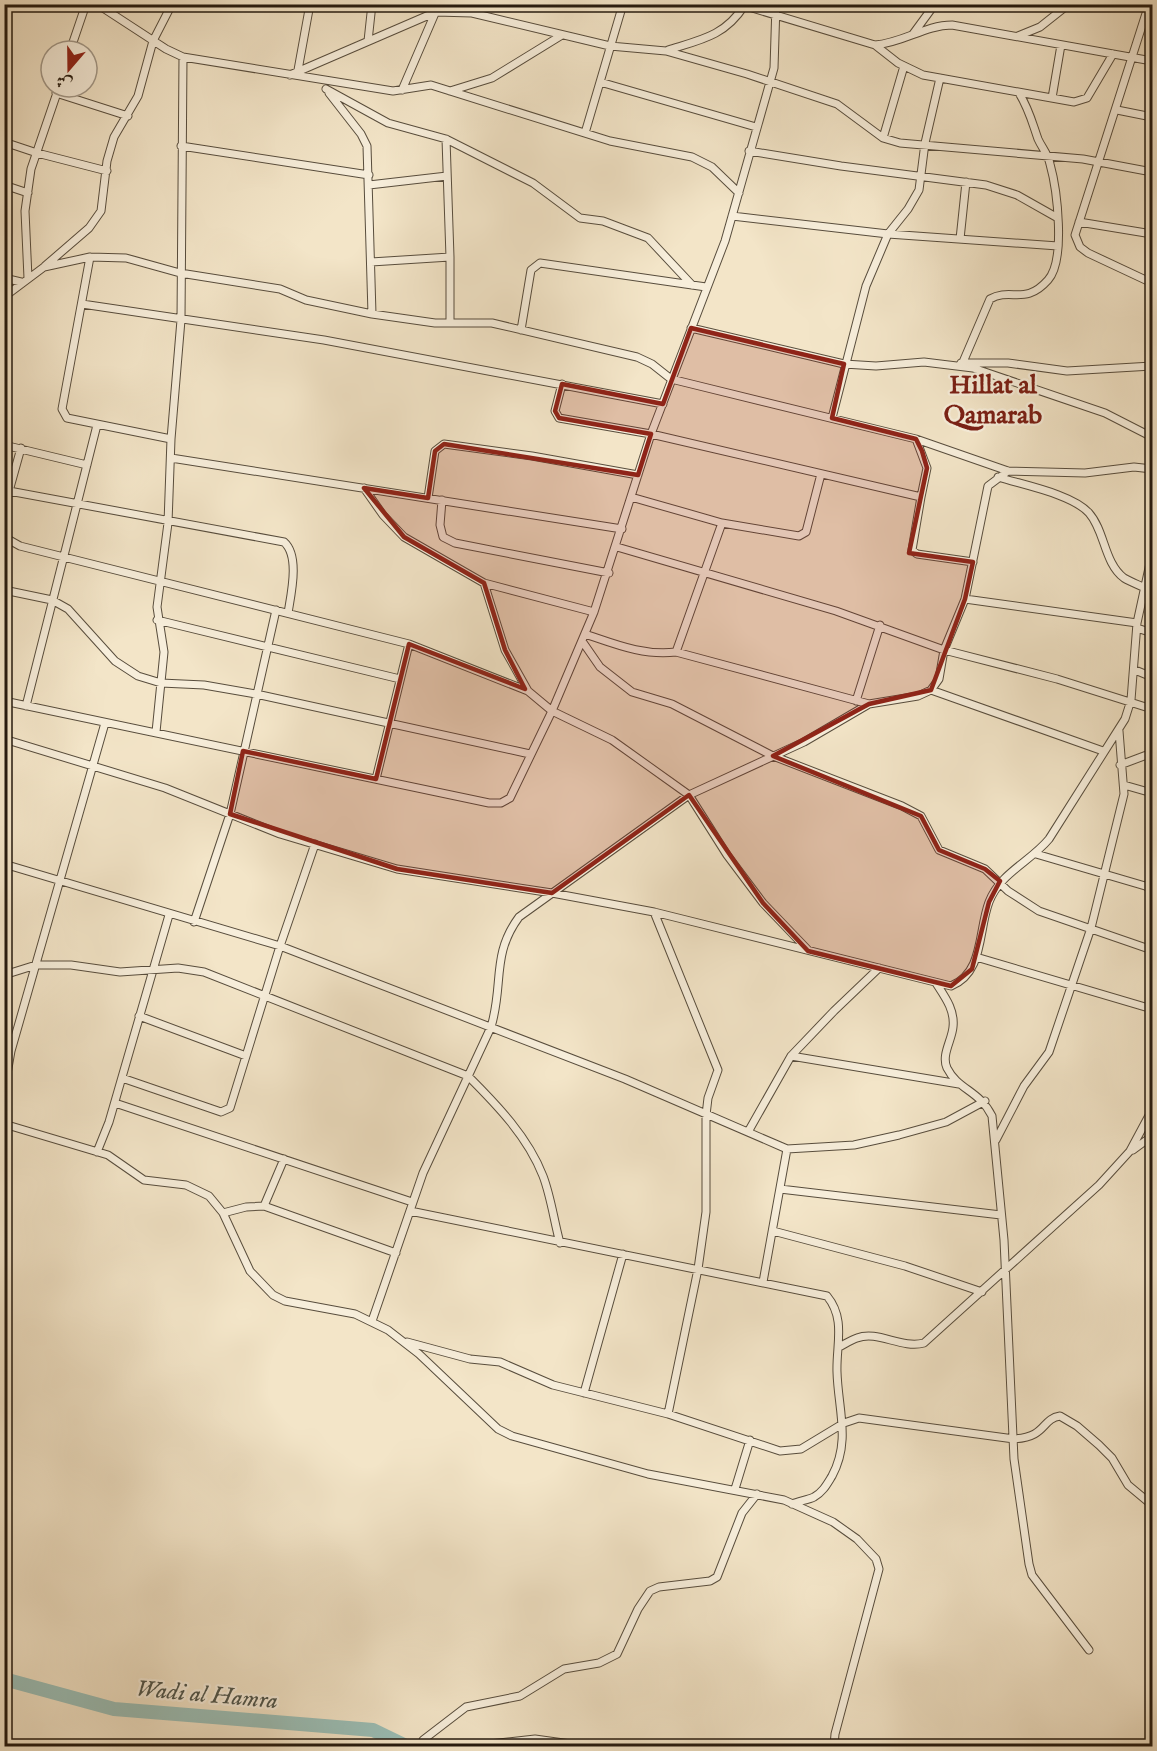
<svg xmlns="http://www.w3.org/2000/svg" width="1157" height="1751" viewBox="0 0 1157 1751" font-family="'IM FELL English',Amiri,serif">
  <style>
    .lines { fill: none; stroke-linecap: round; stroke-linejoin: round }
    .river { stroke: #9bbfb7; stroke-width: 14 }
    .minor-casing { stroke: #584d3d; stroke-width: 9 }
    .minor { stroke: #f7eedb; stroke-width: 7 }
    .marked { fill: #8f2418; fill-opacity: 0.2; stroke: #8f2418; stroke-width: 4.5; stroke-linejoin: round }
    .labels { text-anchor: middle; stroke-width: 4.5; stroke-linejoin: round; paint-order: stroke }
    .water-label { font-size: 24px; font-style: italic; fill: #4e544a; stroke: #f7eedb }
    .quarter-label { font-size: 26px; font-weight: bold; fill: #7a1f14; stroke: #f7eedb }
  </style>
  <rect width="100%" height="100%" fill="#f3e5c8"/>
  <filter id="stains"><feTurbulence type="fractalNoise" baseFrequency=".00333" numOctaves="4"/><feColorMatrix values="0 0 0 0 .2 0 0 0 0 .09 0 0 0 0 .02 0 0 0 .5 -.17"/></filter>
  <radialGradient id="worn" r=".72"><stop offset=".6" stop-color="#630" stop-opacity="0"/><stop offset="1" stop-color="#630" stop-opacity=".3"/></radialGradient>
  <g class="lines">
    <path class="river" d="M4 1679 114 1709 373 1730 406 1746"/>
    <defs>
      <path id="minor" d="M97 4 166 49 183 57 393 91 431 85 610 141 692 157 712 167 739 193
        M739 4 875 45C903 43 925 25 952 25L1152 61
        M1149 4 1075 235 1080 247 1088 253 1152 283
        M913 34 935 4
        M1018 36 1040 27 1069 4
        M368 41 372 4
        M875 45 898 63 923 75 1074 102 1087 98 1113 54
        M668 50C700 40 725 36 744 6
        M70 51 86 4
        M298 70 310 4
        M290 75 436 12 472 13 610 46 666 51 747 74 837 104 883 138 900 143 1083 159 1152 172
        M600 82 756 127
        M326 89 388 123 446 139 533 183 580 218 603 221 648 238 692 285
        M402 90 439 4
        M450 91 492 78 562 35
        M56 93 128 116
        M329 93 361 134 367 146 372 314
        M1052 98 1061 45
        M1117 110 1152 117
        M585 133 623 4
        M883 138 904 66
        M446 139 450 257
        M4 142 37 153 107 171
        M181 146 369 175
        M749 151 841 166 986 185 1017 195 1056 217
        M4 185 28 193
        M369 185 447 176
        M732 216 888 234 1058 246
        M1079 222 1152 234
        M960 239 966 182
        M90 257 62 409 67 418 171 439
        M371 262 450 257V322
        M45 266 89 228 101 211 107 161 114 137 138 96 153 41 172 4
        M4 278 21 282
        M28 278 25 211 31 169 59 87
        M4 297 44 267 90 257 126 258 180 273 280 289 306 300 372 314 435 323H492L637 357 652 364 671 379 916 439 1008 471 1085 473 1134 467 1152 469
        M82 304 324 340 663 404
        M691 328 844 364 876 366 924 362 973 368 1105 413 1152 437
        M521 330 531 270 540 263 706 287
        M963 362 990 299C1011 287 1025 306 1048 280 1066 260 1057 189 1050 164 1048 154 1042 148 1038 139 1032 122 1029 109 1019 93
        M961 363H1008L1067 371 1152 366
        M562 384 555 411 559 418 651 434 921 497 927 468 916 439
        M832 418 866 286 888 234 908 209 919 190 925 143 940 78
        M4 445 87 465
        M171 458 622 529
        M998 477C1023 485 1072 494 1089 513 1105 531 1104 563 1124 578 1131 582 1139 585 1145 588
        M364 488 383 515 404 537 484 583 505 650 528 691
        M9 491 284 542C300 556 291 594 288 613
        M631 497 722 523 799 536 806 532 821 474
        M921 497 912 550 917 554 973 562
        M428 498 435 451 444 444 532 456 638 475
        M442 500 440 525 443 537 455 543 609 573
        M4 509 21 448
        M4 537 20 546 409 644 528 691 552 711 612 740 689 795 727 855 763 903 808 950
        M617 547 836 611 944 650 1057 679 1152 709
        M484 583 594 612
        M4 590 52 600 68 609 115 661 138 676 161 683 204 685 256 694 530 754
        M965 599 1137 623
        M157 620 400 679
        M1137 628 1152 633
        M585 634C615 644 643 656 676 652L869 704
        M582 641 600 667 632 692 672 704 773 756 902 806 921 816 939 850 985 869 1008 891 1039 911 1152 950
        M676 652 722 523
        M1135 670 1152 677
        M931 690 1103 751
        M4 701 489 803H501L510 798 552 711 594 612 651 434 725 241 774 68 776 4
        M856 701 880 625
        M26 706 97 425
        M156 732 164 652 157 607 168 523 171 439 181 320 183 57
        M4 739 165 788 280 834 397 869 552 893 654 912 951 986C984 973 978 931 989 902 1000 873 1030 862 1049 839L1125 719 1131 700 1137 623 1152 554
        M1120 765 1152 753
        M376 779 409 644
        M1124 785 1152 793
        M1036 854 1152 888
        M4 864 280 946 625 1079 787 1149 763 1282
        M1147 887 1152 875
        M654 912 718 1070 708 1098 706 1115V1212L698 1269 668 1414
        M194 922 230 814 276 610
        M976 957 1152 1009
        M4 975 36 965H71L120 972 178 968 204 972 468 1076C497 1105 528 1137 543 1176 551 1197 554 1221 560 1243
        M936 983C945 997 955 1010 953 1027 952 1040 941 1055 947 1068 958 1090 979 1090 992 1116L1004 1240 1014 1459 1029 1564 1032 1575 1089 1650
        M139 1016 246 1056
        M791 1056 959 1084
        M122 1078 221 1112 230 1108 280 946 315 844
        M4 1091 11 1051 105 723
        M115 1103 412 1202
        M4 1124 108 1155 144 1180 186 1185 209 1196 223 1213 250 1271 273 1295 285 1301 355 1314 388 1330 419 1354 498 1429 512 1436 648 1474 784 1500 833 1522 857 1539 876 1559 879 1569 835 1734 834 1746
        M748 1132 791 1056 834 1011 879 968
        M996 1140 1024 1086 1049 1052 1091 928 1124 794 1119 731
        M787 1149 854 1145 899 1135 946 1122 985 1101
        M1133 1150 1152 1136
        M97 1152 109 1122 169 915
        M780 1189 1001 1215
        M264 1206 284 1159
        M410 1211 827 1296C846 1319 836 1345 837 1372 838 1409 851 1441 832 1476 827 1484 823 1492 814 1497 808 1500 799 1501 792 1504
        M223 1213 246 1207 264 1206 396 1253
        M773 1231 905 1266 982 1292
        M372 1321 423 1173 491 1027C504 984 491 955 519 917L689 795 804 742 869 704 918 696 931 690 939 679 944 650 965 599 988 486 1008 471
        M407 1342 470 1359 500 1362 553 1385 668 1414 780 1451 801 1449 844 1423 859 1418 1014 1439C1047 1437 1041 1419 1060 1416L1077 1426 1099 1445 1112 1458 1128 1485 1152 1505
        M839 1347C845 1344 851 1340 857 1338 878 1330 901 1349 924 1343L1099 1185 1130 1151 1152 1110
        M584 1393 623 1254
        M735 1489 750 1440
        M422 1746 423 1740 466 1707 520 1696 564 1669 599 1663 617 1654 638 1609 650 1591 659 1587 710 1581 717 1577 742 1513 757 1494
        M471 1746 535 1739 585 1746"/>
    </defs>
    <use href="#minor" class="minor-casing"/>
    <use href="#minor" class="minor"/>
  </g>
  <path class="marked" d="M691 328 844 364 832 418 916 439 922 451 927 468 909 553 973 562 965 599 931 690 869 704 773 756 921 816 939 850 985 869 1000 881 989 902 972 969 951 986 808 951 763 903 689 795 552 893 397 869 230 814 243 751 376 779 409 644 525 689 505 650 484 583 404 537 364 488 428 498 435 451 444 444 638 475 651 434 559 418 555 411 562 384 663 404Z"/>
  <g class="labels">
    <g class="water-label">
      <text transform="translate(207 1694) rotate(5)" y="8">Wadi al Hamra</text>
    </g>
    <g class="quarter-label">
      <text x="993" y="393">Hillat al<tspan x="993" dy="30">Qamarab</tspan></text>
    </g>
  </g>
  <rect width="1157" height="1751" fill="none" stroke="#f3e5c8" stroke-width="24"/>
  <rect x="6" y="6" width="1145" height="1739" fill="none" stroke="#251a0f" stroke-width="3"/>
  <rect x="12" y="12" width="1133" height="1727" fill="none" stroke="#251a0f" stroke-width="1.5"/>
  <g transform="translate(69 69) rotate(200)"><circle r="28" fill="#f7eedb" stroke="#a39989" stroke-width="1.5"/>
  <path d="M0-4.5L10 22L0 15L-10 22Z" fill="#8f2418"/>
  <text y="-9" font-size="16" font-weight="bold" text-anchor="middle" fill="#251a0f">ش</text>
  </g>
  <rect width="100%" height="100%" filter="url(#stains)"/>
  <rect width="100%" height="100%" fill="url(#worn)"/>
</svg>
